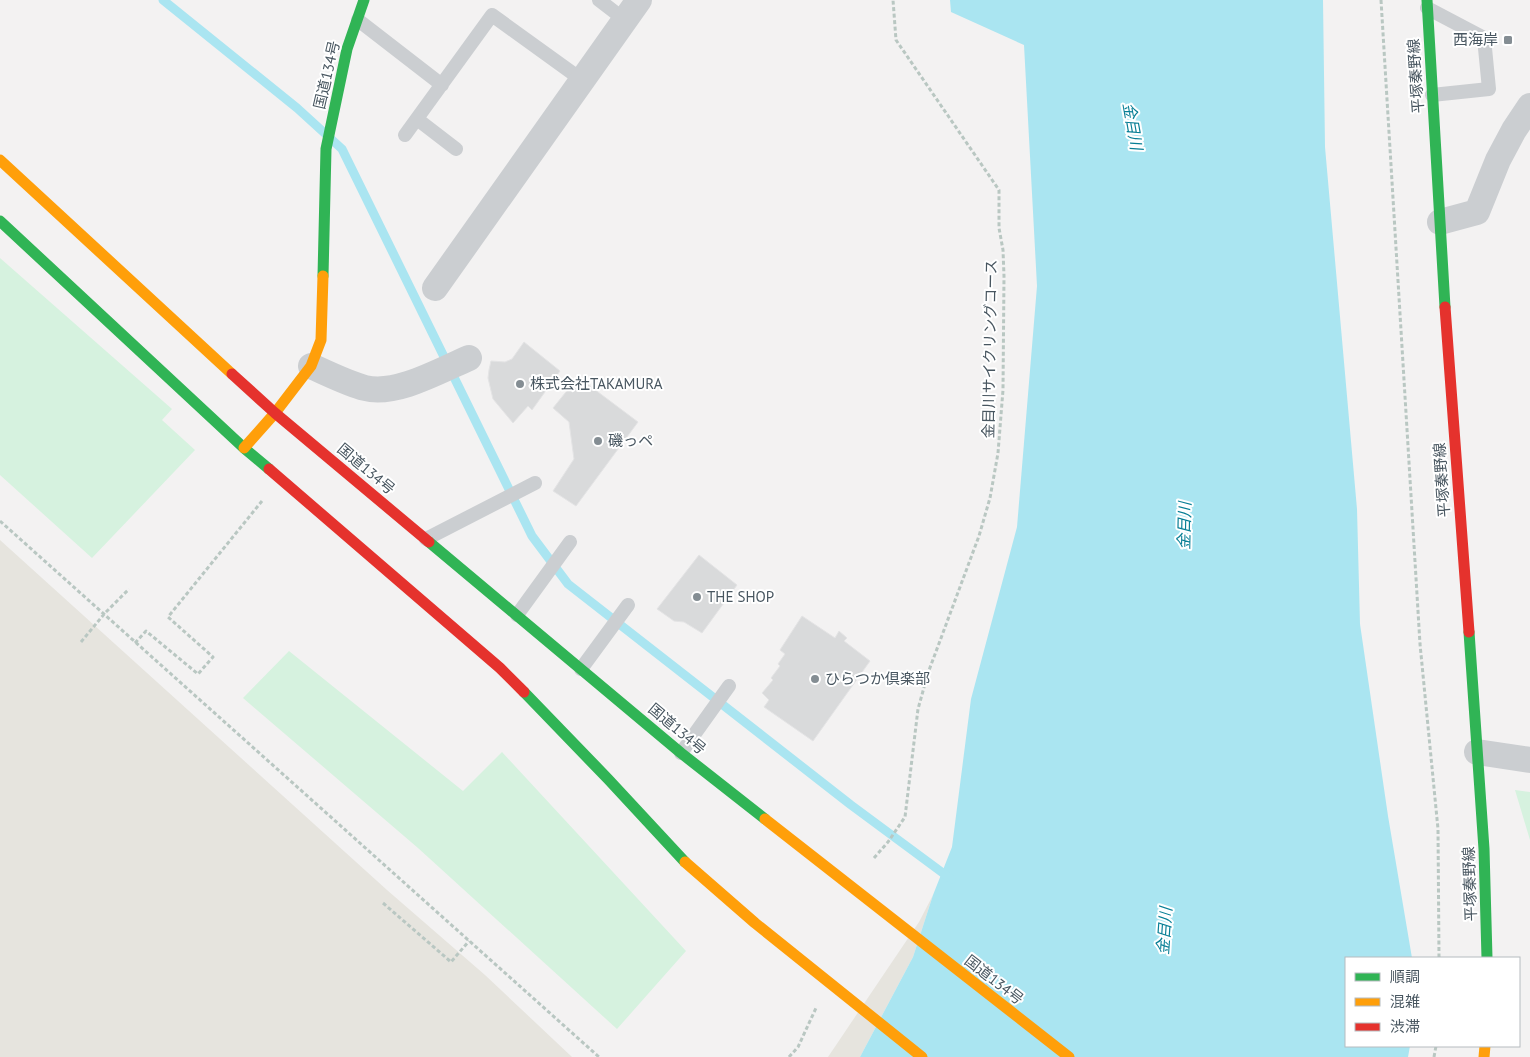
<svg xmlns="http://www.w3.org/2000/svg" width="1530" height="1057" viewBox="0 0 1530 1057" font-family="'PT Sans','Noto Sans JP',sans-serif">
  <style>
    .green { fill: #d6f2df }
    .sand { fill: #e6e4de }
    .water { fill: #aae5f1 }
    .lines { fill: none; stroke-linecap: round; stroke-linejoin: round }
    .stream { stroke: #aae5f1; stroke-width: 9 }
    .building { fill: #d9dadb; stroke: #e4e4e5 }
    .path { stroke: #b9c7c2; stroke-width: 3; stroke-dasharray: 4 2.5; stroke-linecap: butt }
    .lane { stroke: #cbced1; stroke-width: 14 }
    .street { stroke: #cbced1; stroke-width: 26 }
    .fast { stroke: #30b455; stroke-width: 11 }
    .slow { stroke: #ff9f0a; stroke-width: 11 }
    .jam { stroke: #e5322d; stroke-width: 11 }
    .poi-dot { fill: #848d93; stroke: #fff; stroke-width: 2 }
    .labels { text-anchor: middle; stroke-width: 4; stroke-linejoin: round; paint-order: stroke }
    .poi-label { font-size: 15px; fill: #485660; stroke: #fff; text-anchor: start }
    .street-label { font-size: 15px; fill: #485660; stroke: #fff }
    .water-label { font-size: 16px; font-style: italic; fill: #077e95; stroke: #fff }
  </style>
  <rect width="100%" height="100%" fill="#f3f2f2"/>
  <path class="green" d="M0 258 172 409 162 420 195 450 92 558 0 475Z
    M289 651 463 791 502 752 686 951 617 1029 418 848 243 698Z
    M1515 790 1530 792V840Z"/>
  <path class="sand" d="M0 540 387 890 485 975 572 1057H0Z
    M933 895 913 957 860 1057H828L919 922Z"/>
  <path class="water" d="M950 0H1323L1325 147 1357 509 1360 624 1388 816 1412 958H1346V1046H1410L1408 1057H860L913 957 933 895 952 847 971 699 1017 527 1037 286 1024 45 951 12Z"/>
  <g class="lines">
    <path class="stream" d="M163 0 297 108 342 149 532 536 568 584 851 805 951 879"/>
  </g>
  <path class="building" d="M524 342 560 371 532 410 528 406 513 423 493 399 488 378 489 370 491 361 505 362 512 359Z
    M578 377 638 422 576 506 553 491 574 459 569 422 553 408Z
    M699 555 737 585 702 633 684 622 674 621 657 609Z
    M802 616 835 638 839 631 847 638 844 641 870 661 813 741 764 707 769 700 762 693 773 680 771 678 780 666 778 664 785 654 780 650Z"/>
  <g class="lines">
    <path class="path" d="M1381 0 1420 644 1438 829 1439 958
      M0 521 599 1057
      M81 642 105 613 129 589
      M135 643 146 631 198 674 213 657 168 617 262 501
      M874 858 888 842 905 817 918 709 928 673 979 536 990 498 998 453 1003 390 1004 276 1003 250 999 228V190L896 40 893 0
      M383 903 451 962 469 941
      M789 1057 798 1047 816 1008
      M1434 1057 1436 1046"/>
    <path class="lane" d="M599 0 625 20
      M1427 8 1484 38 1489 89 1432 95
      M358 20 442 85
      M417 119 456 149
      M405 135 492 15 582 80
      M426 539 535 483
      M517 615 570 542
      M581 669 628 605
      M681 753 729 686"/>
    <path class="street" d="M1440 222 1477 212 1498 160 1514 130 1530 106
      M435 288 639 0
      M311 366C327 373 349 384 365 388 396 396 441 370 469 358
      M1477 752 1530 760"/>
    <path class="fast" d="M1427 0 1445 307
      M0 221 244 448 269 469
      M323 276 326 149 347 49 364 0
      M429 542 681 753 765 819
      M1469 632 1484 849 1487 958
      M524 692 608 779 685 862"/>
    <path class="slow" d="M0 160 232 374
      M244 448 275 413 311 366 321 340 323 276
      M765 819 1069 1057
      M685 862 755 923 922 1057
      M1484 1057 1485 1046"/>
    <path class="jam" d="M1445 307 1469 632
      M232 374 275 413 429 542
      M269 469 500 668 524 692"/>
  </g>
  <g class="poi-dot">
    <rect x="1503" y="35" width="10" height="10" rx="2.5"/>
    <circle cx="520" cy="384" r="5"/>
    <circle cx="598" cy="441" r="5"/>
    <circle cx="697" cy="597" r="5"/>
    <circle cx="815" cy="679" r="5"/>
  </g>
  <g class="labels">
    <g class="poi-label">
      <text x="1498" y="45" text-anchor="end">西海岸</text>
      <text x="530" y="389">株式会社TAKAMURA</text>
      <text x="608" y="446">磯っペ</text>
      <text x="707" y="602">THE SHOP</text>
      <text x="825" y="684">ひらつか倶楽部</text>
    </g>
    <g class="street-label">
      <text transform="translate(327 75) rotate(-77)" y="5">国道134号</text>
      <text transform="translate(1416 76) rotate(-94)" y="5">平塚秦野線</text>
      <text transform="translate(990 349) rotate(-89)" y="5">金目川サイクリングコース</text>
      <text transform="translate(366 469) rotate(40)" y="5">国道134号</text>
      <text transform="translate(1442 480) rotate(-94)" y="5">平塚秦野線</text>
      <text transform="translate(677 729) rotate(40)" y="5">国道134号</text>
      <text transform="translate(1470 884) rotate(-92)" y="5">平塚秦野線</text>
      <text transform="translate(994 980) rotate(38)" y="5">国道134号</text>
    </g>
    <g class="water-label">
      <text transform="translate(1133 126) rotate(80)" y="6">金目川</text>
      <text transform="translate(1184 526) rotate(-89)" y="6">金目川</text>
      <text transform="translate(1164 931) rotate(-86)" y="6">金目川</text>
    </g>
  </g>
  <rect x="1345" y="957" width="175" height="90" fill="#ffffff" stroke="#b6bbbf"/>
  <rect x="1355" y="973" width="25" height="8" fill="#30b455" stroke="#b6bbbf"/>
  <text x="1390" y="982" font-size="15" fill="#485660">順調</text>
  <rect x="1355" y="998" width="25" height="8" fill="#ff9f0a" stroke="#b6bbbf"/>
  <text x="1390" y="1007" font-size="15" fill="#485660">混雑</text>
  <rect x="1355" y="1023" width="25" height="8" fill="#e5322d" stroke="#b6bbbf"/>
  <text x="1390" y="1032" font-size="15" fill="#485660">渋滞</text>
</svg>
